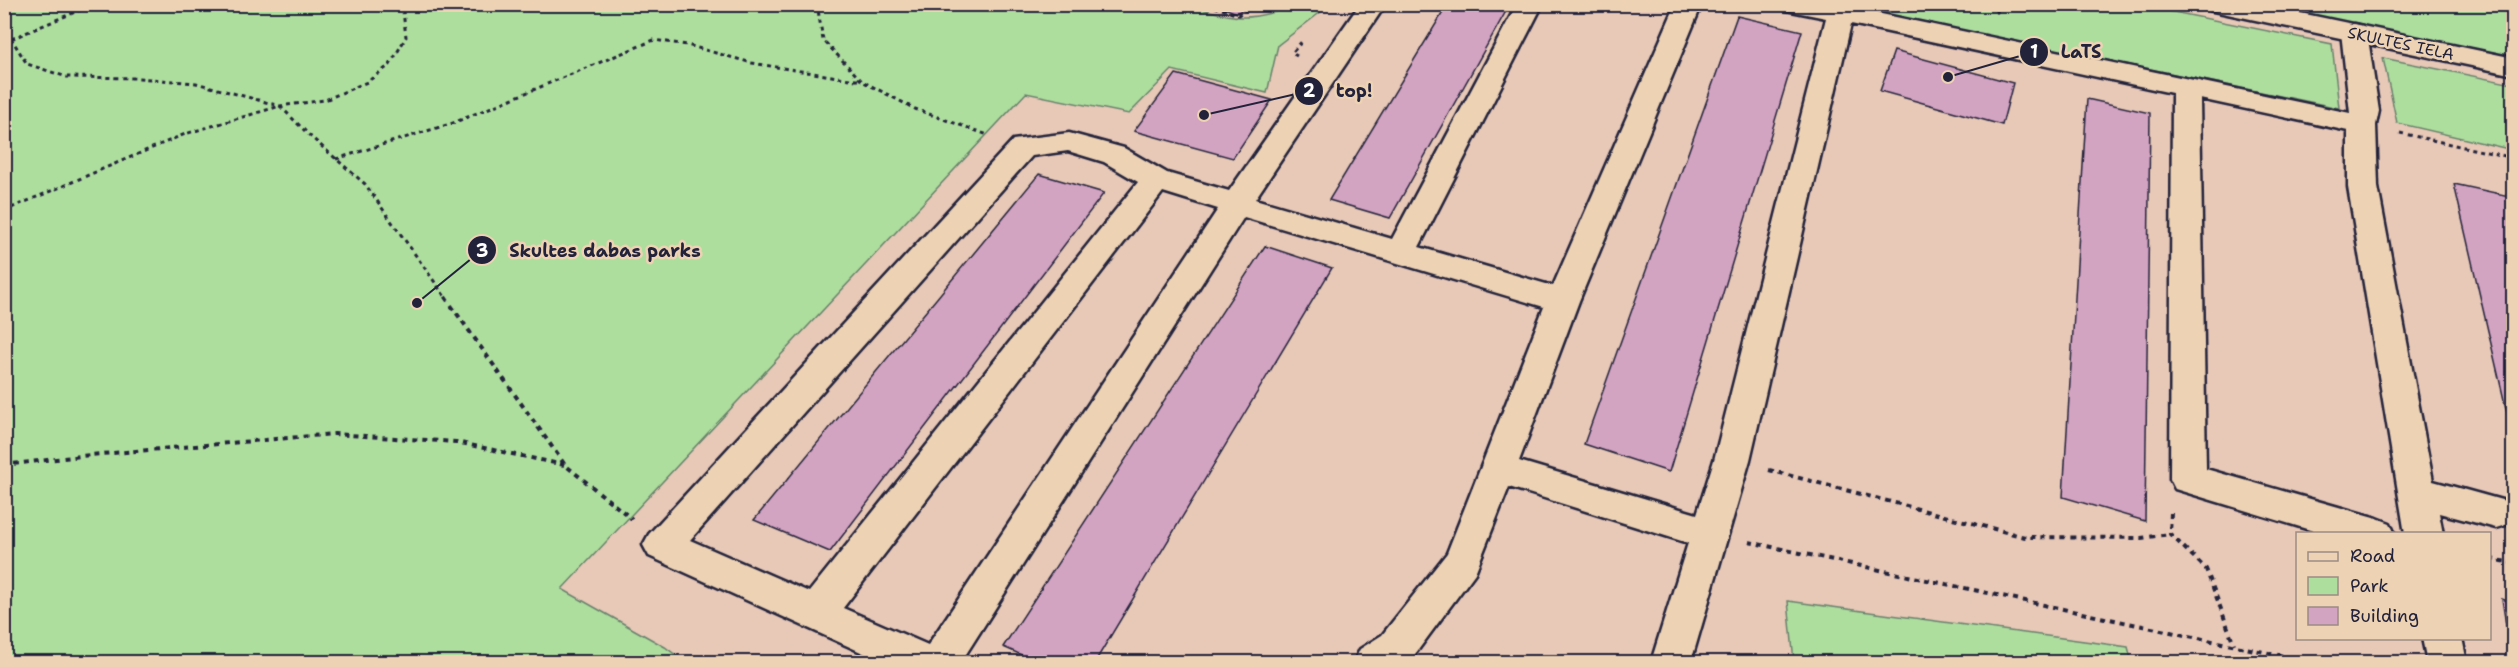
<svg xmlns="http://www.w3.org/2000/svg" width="2518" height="667" viewBox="0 0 2518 667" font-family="'Shantell Sans',sans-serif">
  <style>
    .green { fill: #aede9e; stroke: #68806c; stroke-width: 1.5 }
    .building { fill: #d3a3c2; stroke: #22223b; stroke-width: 1.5 }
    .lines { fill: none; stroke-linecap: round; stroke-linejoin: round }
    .minor-casing { stroke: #22223b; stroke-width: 5 }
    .major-casing { stroke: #22223b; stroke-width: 5 }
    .path-far1 { stroke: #22223b; stroke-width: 3; stroke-dasharray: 4 4; stroke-linecap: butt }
    .path { stroke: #22223b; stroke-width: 4; stroke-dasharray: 5 5; stroke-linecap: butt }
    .minor { fill: #edd2b4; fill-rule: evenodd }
    .major { fill: #edd2b4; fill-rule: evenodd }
    .labels { text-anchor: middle; stroke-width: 5; stroke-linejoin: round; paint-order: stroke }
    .street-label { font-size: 16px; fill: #22223b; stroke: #edd2b4 }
    .leader { fill: none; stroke: #22223b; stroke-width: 2 }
    .callout-dot { fill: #22223b; stroke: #edd2b4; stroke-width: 2 }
    .mark-label { font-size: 18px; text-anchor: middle; font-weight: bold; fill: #fff }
    .callout-label { font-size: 18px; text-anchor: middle; font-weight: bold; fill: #22223b; stroke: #edd2b4; stroke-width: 5; stroke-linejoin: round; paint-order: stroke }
  </style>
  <rect width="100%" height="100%" fill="#e8c9b7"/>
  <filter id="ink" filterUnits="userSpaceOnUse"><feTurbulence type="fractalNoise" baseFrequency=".0167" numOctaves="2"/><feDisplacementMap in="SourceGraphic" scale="12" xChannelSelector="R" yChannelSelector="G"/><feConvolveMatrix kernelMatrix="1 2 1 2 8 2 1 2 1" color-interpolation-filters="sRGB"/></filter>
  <g filter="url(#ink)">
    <path class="green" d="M1185 4C1203 9 1223 16 1241 17 1268 19 1291 0 1322 11L1278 45 1267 93 1172 70 1129 114 1026 93 562 589 665 647 685 662H5V5Z
      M1839 5H2139L2332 44 2339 108Z
      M2263 5H2513V58Z
      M2383 58 2513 84V150L2397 123Z
      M1788 601 2128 647 2132 662H1794Z"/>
    <path class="building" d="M1213 4H1251L1237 13Z
      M1448 4H1510L1390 218 1329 200Z
      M1737 16 1802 31 1669 472 1584 444Z
      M1894 51 2013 83 2002 125 1880 91Z
      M1176 74 1272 100 1233 158 1134 131Z
      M2087 99 2150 113 2145 521 2063 497Z
      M1039 174 1104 193 830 552 754 520Z
      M2454 184 2514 197V443Z
      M1265 246 1332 268 1095 662H1038L1003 647Z
      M2502 599 2514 603V640L2508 638Z"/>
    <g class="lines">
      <defs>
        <path id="minor" d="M1360 4H1386L1255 199 1392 239 1517 4H1543L1419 247 1553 286 1676 4H1702L1579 301 1519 461 1697 514 1714 460 1826 18 1786 10 1782 4H1834L2350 113 2341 32 2345 26 2354 24 2363 26 2367 32 2379 111 2376 125 2378 187 2433 481 2509 502 2514 515 2509 524 2496 528 2439 513 2443 534H2405L2348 187V131L2200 99 2206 469 2377 518 2390 523 2395 534H2323L2175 489 2170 479 2172 93 1851 24 1750 460 1691 662H1651L1688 543 1509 487 1475 573 1410 661 1407 662H1354L1360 649 1382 635 1447 553 1544 307 1244 217 961 662H883L649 556 643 545 649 534 1013 140 1069 133 1124 148 1167 173 1229 191ZM1068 151 1104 162 1138 182 809 592 690 540 1032 156ZM1163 192 1218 209 928 645 843 608Z
          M2422 638H2462L2467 662H2427Z"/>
        <path id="major" d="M2205 4H2257L2514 58V75L2218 12 2209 10Z"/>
      </defs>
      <use href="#minor" class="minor-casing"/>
      <use href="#major" class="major-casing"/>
      <path class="path-far1" d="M817 4 823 40 862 81 915 109 988 135
        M1207 4 1238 15 1256 4
        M1990 4 2000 15
        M4 34 11 38 27 64 67 77 139 78 196 83 280 106 325 100 367 82 390 65 406 37 403 11 407 4
        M4 42 94 4
        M1297 56 1292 53 1303 40
        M2400 133 2514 158
        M336 159 453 123 654 40 687 45 752 63 862 81
        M4 211 185 134 280 106 311 137 365 184 446 298"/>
      <path class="path" d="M445 297 565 465 632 519
        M4 465 90 455 334 434 456 442 564 465
        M1769 470 2025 537 2141 538 2170 534
        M2171 513 2170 534 2206 569 2234 644
        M1749 542 2311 662
        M2490 559 2514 563"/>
      <use href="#minor" class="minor"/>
      <use href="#major" class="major"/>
    </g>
  </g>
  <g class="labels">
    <g class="street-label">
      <text transform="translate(2401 43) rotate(12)" y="6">SKULTES IELA</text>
    </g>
  </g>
  <path class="leader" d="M1948 77L2034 52M1204 115L1309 91M417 303L482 250"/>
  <g class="callout-dot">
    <circle cx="1948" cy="77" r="6"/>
    <circle cx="1204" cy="115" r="6"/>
    <circle cx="417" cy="303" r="6"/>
    <circle cx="2034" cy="52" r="15"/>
    <circle cx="1309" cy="91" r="15"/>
    <circle cx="482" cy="250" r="15"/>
  </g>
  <g class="mark-label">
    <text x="2034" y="58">1</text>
    <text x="1309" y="97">2</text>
    <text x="482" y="257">3</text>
  </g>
  <g class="callout-label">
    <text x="2081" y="58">LaTS</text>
    <text x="1354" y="97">top!</text>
    <text x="605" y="257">Skultes dabas parks</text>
  </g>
  <rect width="2518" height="667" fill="none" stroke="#edd2b4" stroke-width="24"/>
  <rect x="12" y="12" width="2494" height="643" fill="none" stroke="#22223b" stroke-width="2" filter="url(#ink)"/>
  <rect x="2296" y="532" width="195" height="108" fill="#edd2b4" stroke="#9c8c84" stroke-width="1.5"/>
  <rect x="2308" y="552" width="30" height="9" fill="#edd2b4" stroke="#9c8c84" stroke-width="1.5"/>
  <text x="2350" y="562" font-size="18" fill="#22223b">Road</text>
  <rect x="2308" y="577" width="30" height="18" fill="#aede9e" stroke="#9c8c84" stroke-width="1.5"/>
  <text x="2350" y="592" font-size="18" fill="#22223b">Park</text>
  <rect x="2308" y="607" width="30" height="18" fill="#d3a3c2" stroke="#9c8c84" stroke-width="1.5"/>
  <text x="2350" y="622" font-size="18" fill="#22223b">Building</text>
</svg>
